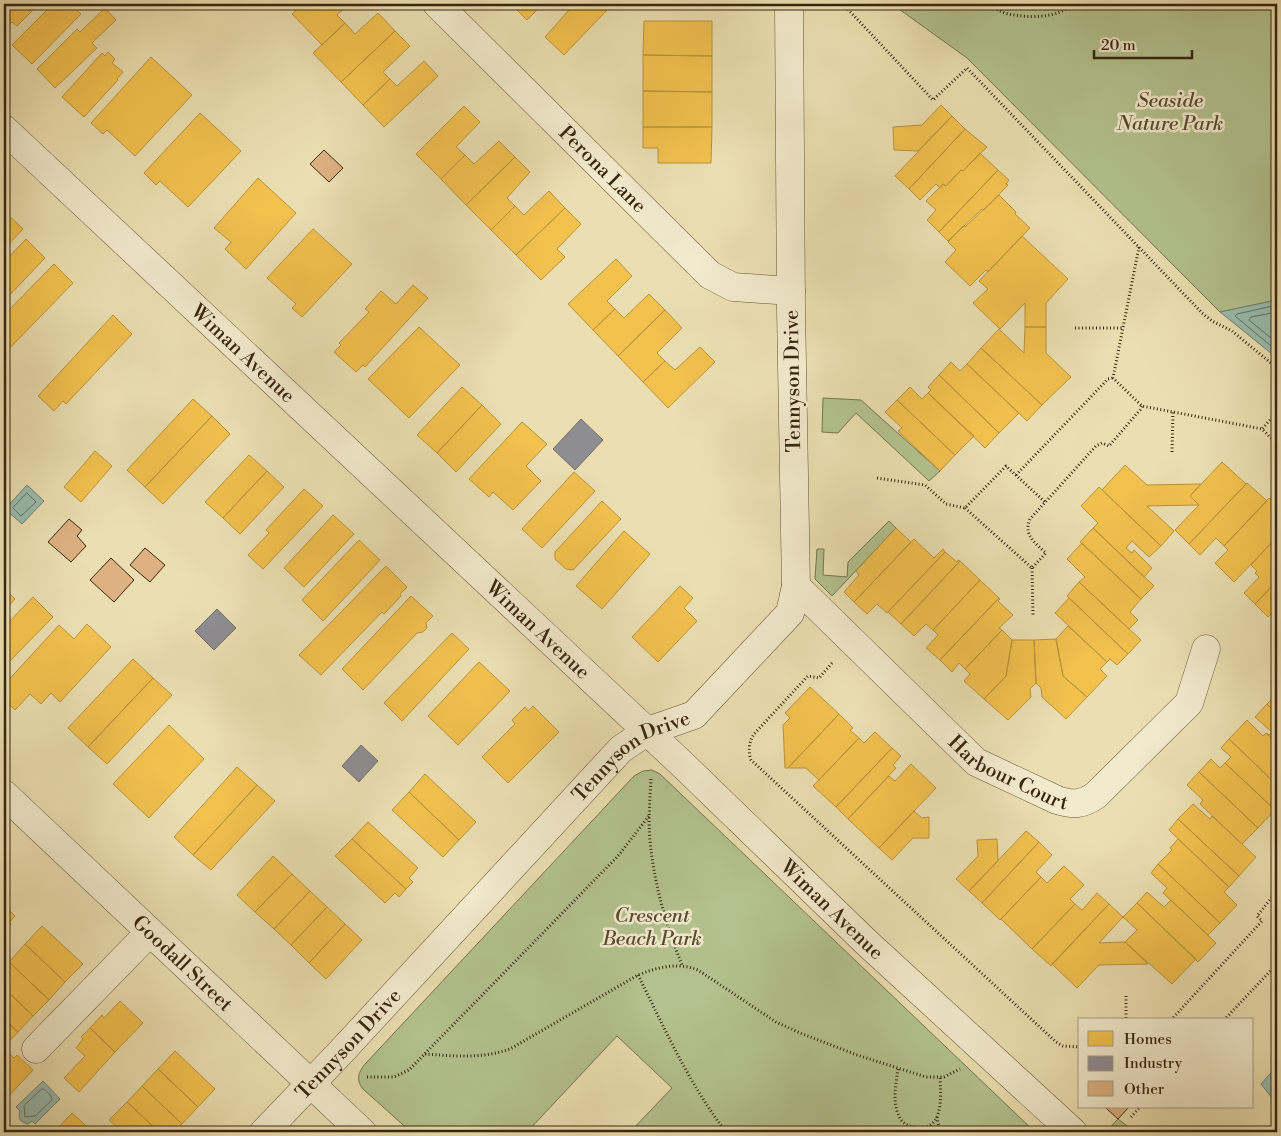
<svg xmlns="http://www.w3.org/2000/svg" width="1281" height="1136" viewBox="0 0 1281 1136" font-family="'Libre Bodoni',serif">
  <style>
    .green { fill: #b3c28e; stroke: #767450 }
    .water { fill: #98bcaf; stroke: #728070 }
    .homes { fill: #f2c14e; stroke: #ba923c }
    .industry { fill: #8d8d92; stroke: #746e6b }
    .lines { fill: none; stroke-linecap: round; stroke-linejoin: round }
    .shore { stroke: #687160; stroke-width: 1 }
    .building { fill: #deb182; stroke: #382611 }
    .minor-casing { stroke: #655439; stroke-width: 29 }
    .path { stroke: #382611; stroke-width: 3; stroke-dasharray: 1 2.5; stroke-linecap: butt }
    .minor { stroke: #f2eacc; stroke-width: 28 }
    .labels { text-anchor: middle; stroke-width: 5; stroke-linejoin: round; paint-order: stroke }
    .park-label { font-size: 20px; font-style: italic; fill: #574d30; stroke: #f2eacc }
    .street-label { font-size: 20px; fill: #382611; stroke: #f2eacc }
  </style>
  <rect width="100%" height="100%" fill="#ebdfb1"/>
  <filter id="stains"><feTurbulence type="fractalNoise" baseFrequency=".004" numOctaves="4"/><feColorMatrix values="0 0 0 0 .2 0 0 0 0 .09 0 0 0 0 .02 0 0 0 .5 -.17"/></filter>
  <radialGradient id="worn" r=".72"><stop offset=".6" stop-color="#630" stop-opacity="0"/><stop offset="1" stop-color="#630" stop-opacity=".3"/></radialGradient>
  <path class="green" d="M892 4H1277V300L1220 312 967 58Z
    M823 398 861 400 940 471 929 481 856 413 838 433 822 432Z
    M889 521 896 528 832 596 815 579 817 549H824L823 575 847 577 848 562Z
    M652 770 660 774 1035 1132H630L672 1088 617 1036 527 1132H411L363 1089C355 1079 359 1071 366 1063L634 776 643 771Z
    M1118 1119 1135 1132H1106Z"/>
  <path class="water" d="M1277 300V358L1220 312Z
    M27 485 44 501 22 524 5 509Z
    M1277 1066V1104L1261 1084Z
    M43 1081 60 1099 35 1124 32 1121 28 1124C20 1122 18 1119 20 1111L16 1107Z"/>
  <path class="homes" d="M4 4H39L17 26 12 22 4 30Z
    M53 4H71L81 14 32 64 12 45Z
    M303 4H349L337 15 345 23 322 45 292 14Z
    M513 4H543L527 20 512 5Z
    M562 4H607L610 7 564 55 545 37 569 10Z
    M105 8 116 20 92 43 97 48 55 88 37 69 77 29 80 32Z
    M378 13 395 31 341 82 313 53 345 23 355 34Z
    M644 21H712V56L643 55Z
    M395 31 410 46 383 72 390 79 363 105 341 82Z
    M108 52 115 59 112 63 123 72 117 79 118 80 84 117 62 97 102 53 105 56Z
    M643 55 712 56V92L643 91Z
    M151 57 192 95 135 156 107 130 103 134 91 123Z
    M424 61 438 76 384 127 363 105 390 79 397 86Z
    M643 91 712 92V127H643Z
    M941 105 952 116 918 151 894 150 893 127 922 125Z
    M464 106 480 122 456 147 465 155 441 179 416 154Z
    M200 113 241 151 188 207 160 181 156 185 144 173Z
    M952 116 965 129 909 189 895 176Z
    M643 127H712L711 163H658V148H643Z
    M965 129 987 147 963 171 961 170 946 186 943 184 940 188 936 184 920 200 909 189Z
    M499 141 515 157 466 205 441 179 465 155 474 164Z
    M980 153 998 170 939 232 927 220 936 210 926 201 943 184 946 186 961 170 963 171Z
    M515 157 530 172 507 198 515 206 491 230 466 205Z
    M998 170 1009 180 1006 184 1008 185 984 210 982 209 948 241 939 232Z
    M258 178 296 213 246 269 225 249 231 242 214 228Z
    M549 191 565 208 516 255 491 230 515 206 524 215Z
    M999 195 1016 212 1015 214 1030 228 988 272 986 270 970 286 945 262 956 250 948 242 963 226 965 227Z
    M565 208 581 224 557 249 565 257 541 280 516 255Z
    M4 211 23 229 4 249Z
    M313 229 352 264 302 317 292 308 296 304 267 278Z
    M1022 236 1068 279 1046 303V327H1025V303L1000 329 973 303 988 289 979 281Z
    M26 239 45 258 4 301V262Z
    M616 259 632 276 607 301 615 309 593 330 568 304Z
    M54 264 73 283 4 354V315Z
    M413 285 428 298 365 367 363 365 356 372 334 352 341 345 339 343 369 312 365 309 381 291 396 304Z
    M649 294 665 310 618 356 593 330 615 309 624 318Z
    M665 310 682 328 657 353 665 361 643 382 618 356Z
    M113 315 132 334 66 404 63 401 54 411 38 396Z
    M419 327 460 365 409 418 368 379Z
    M1025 327H1046V353L1071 377 1042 405 981 348 999 329 1024 353Z
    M700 347 715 362 668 408 643 382 665 361 675 370Z
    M981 348 1042 405 1027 421 967 364Z
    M951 362 960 371 967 364 1019 413 999 433 939 375Z
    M939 375 999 433 985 448 928 393 931 390 928 387Z
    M462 387 482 405 437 453 417 435Z
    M910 387 922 399 928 393 974 436 955 455 897 400Z
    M193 399 212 416 145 487 127 470Z
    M897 400 955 455 940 471 898 431 902 428 885 412Z
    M482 405 501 424 456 472 437 453Z
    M212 416 230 434 163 504 145 487Z
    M522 422 547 444 526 466 541 481 513 510 493 492 489 497 469 479Z
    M95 451 112 466 81 502 64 487Z
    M249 455 267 471 223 518 205 502Z
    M1222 462 1246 484 1189 544 1175 530 1199 505 1190 496Z
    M1125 465 1147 485 1201 484 1190 496 1199 505 1147 506 1174 531 1161 546 1102 490Z
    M267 471 284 487 240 534 223 518Z
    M574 472 595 491 542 548 522 529Z
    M1247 483 1267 501 1224 546 1216 538 1200 555 1189 544Z
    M1099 487 1161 546 1149 557 1132 541 1126 548 1132 553 1134 550 1152 568 1144 577 1093 528 1098 523 1081 506Z
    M304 489 323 506 263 569 248 555 269 533 266 530Z
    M1269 498 1277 505V537L1234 582 1215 563 1228 550 1224 546Z
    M602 501 621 519 573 570 566 569 555 559V552Z
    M333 515 354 534 304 587 284 568Z
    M896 528 911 542 854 602 844 592 859 575 856 571Z
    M1093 528 1154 586 1141 599 1080 542Z
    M624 531 650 554 602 609 576 586Z
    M1277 537V581L1255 604 1244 593 1259 577 1255 573 1257 571 1251 565Z
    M914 539 934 558 943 549 945 552 887 613 877 604 867 614 854 602Z
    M359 540 380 560 323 621 302 600Z
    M1082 543 1141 599 1130 612 1138 620 1129 629 1079 582 1085 577 1067 559Z
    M945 552 957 562 958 560 960 561 901 624 888 612Z
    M960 561 980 580 933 630 926 624 914 636 901 624Z
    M386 566 407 587 400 594 401 596 384 614 382 612 321 675 299 655Z
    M980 580 999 598 940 660 926 648 938 635 933 630Z
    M1277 581V607L1268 617 1255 604Z
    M1079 582 1141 640 1128 654 1067 596Z
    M680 586 693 598 684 608 697 621 658 662 632 637Z
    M4 588 15 599 4 611Z
    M411 596 433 616 426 623 427 628 423 632 417 633 363 690 342 669Z
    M33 597 53 617 4 667V627Z
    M999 598 1000 599 998 601 1013 615 999 628 1002 630 965 669 959 663 952 672 940 660Z
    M1069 598 1128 654 1117 665 1110 659 1107 662 1055 613Z
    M87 624 111 647 60 702 51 693 41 704 30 694 15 710 4 699V685L59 625 74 639Z
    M1068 626 1107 662 1100 669 1107 676 1087 697 1063 676 1056 639Z
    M1002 630 1012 640 1006 676 984 699 964 681 970 674 965 669Z
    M452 633 469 649 402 721 384 703Z
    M1056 639 1063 676 1087 697 1066 719 1042 697 1041 688 1036 683 1034 640Z
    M1012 640H1034L1036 683 1030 689 1031 697 1008 720 984 699 1006 676Z
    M133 659 153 678 88 747 68 728Z
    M479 662 510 691 458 745 428 716Z
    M153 678 172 695 107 764 88 747Z
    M810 687 839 714 788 768H785L783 725 790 718 785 713Z
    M1277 694V714L1267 704Z
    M1267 704 1277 714V744L1266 733 1269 735 1272 732 1255 717Z
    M533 706 559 732 508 783 482 757 515 724 512 720 525 707 528 711Z
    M839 714 853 728 850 730 859 738 819 780 806 768H788Z
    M1247 720 1263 736 1266 733 1277 744V785L1229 739Z
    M169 725 204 759 149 818 113 784Z
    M875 732 892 748 836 807 813 786 859 738 864 743Z
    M1229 739 1277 785V807L1275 810 1225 763 1231 757 1221 748Z
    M892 748 901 756 893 765 896 768 848 819 836 807Z
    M1211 759 1220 768 1225 763 1275 810 1258 828 1199 772Z
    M911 764 936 788 879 848 848 819 889 776 895 781Z
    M237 767 257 785 193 855 174 837Z
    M1199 772 1258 828 1242 844 1200 804 1203 800 1187 785Z
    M425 774 476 822 459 840 409 792Z
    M257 785 275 801 211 870 193 855Z
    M409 792 459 840 443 857 392 810Z
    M1193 804 1210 819 1212 816 1256 857 1239 876 1178 819Z
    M914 811 922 818 929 817V838H913L892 860 879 848Z
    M1178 819 1239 876 1229 887 1169 830Z
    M368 822 418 868 409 878 413 882 406 889 352 839Z
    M1026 831 1039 842 982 903 969 891Z
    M352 839 406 889 399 897 395 893 385 903 335 856Z
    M997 839 998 861 969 891 956 879 978 856 977 840Z
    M1178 839 1229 887 1224 892 1237 905 1220 923 1158 864 1172 850 1170 848Z
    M1039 842 1052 855 1036 872 1041 877 1000 920 982 903Z
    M273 856 292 874 255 912 237 895Z
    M1158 864 1220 923 1208 935 1163 893 1167 888 1151 873Z
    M1064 866 1084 885 1070 899 1075 904 1032 949 1001 919 1041 877 1047 883Z
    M292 874 310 891 274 929 255 912Z
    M310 891 327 907 291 945 274 929Z
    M1147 892 1164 907 1171 900 1216 943 1198 962 1137 903Z
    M1097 893 1109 904 1051 966 1032 949 1075 904 1082 910Z
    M1137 903 1196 959 1172 984 1125 942 1137 930 1123 917Z
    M1109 904 1123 917 1099 943 1125 942 1148 964 1099 965 1077 988 1052 964Z
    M4 905 15 916 9 923 11 924 4 932Z
    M327 907 345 924 309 963 291 945Z
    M345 924 362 940 326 979 309 963Z
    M42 926 83 964 65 982 25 944Z
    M25 944 65 982 49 1000 9 962Z
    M9 962 49 1000 33 1016 4 988V967Z
    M4 988 33 1016 18 1032 4 1019Z
    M120 1001 143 1023 115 1052 90 1028 102 1015 104 1018Z
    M4 1019 18 1032 4 1047Z
    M90 1028 115 1052 79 1092 64 1078 85 1056 76 1048 83 1039 81 1037Z
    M4 1048 14 1058 17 1055 33 1070 7 1098 4 1094Z
    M175 1051 215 1089 198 1107 158 1069Z
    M158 1069 198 1107 182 1124 142 1086Z
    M142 1086 182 1124 174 1132H159L127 1102Z
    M127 1102 159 1132H122L109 1120Z
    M72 1113 93 1132H54Z"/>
  <path class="industry" d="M581 419 603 440 575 470 553 449Z
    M217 609 236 628 214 650 195 631Z
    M361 745 378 761 359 782 342 766Z"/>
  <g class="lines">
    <path class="shore" d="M1277 305 1237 314 1235 316 1277 351
      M1277 312 1251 317 1249 320 1277 343
      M27 493 36 502 21 516 13 508Z
      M42 1089C46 1089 52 1096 52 1100L35 1116 25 1117 24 1106Z"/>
  </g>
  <path class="building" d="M324 150 343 168 329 182 310 164Z
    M69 519 82 530 77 536 86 546 71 562 48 542Z
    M145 548 165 565 150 582 130 565Z
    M111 558 134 580 114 602 90 580Z
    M1107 1107H1129L1118 1119 1106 1108Z"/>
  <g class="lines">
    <defs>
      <g id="minor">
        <path id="s1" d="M437 4 710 275 733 287 791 291"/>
        <path id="s2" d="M4 129 682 764 866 942 1073 1132"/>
        <path id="s3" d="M796 586 976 762 1057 800C1073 805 1082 805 1096 795L1189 703 1206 649"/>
        <path id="s4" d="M4 794 362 1132"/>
        <path d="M36 1049 150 932"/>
        <path id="s5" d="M264 1132 340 1053 621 749 648 731 694 715 790 613 796 586 791 309 789 4"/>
      </g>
    </defs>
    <use href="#minor" class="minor-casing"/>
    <path class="path" d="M843 4 933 100 967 68 1202 313 1212 321 1232 331 1277 368
      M988 4C994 7 1001 13 1009 14 1027 18 1058 19 1072 4
      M1121 4 1128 6 1134 4
      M1139 247 1113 378 1142 406 1262 429
      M1075 328H1123
      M1277 412 1262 429 1277 444
      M1172 452 1173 412
      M1016 475 1108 379 1113 378
      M877 478 925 485 946 504 965 508 1006 466 1045 502
      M965 508 1032 568 1046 553C1035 543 1023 535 1030 519L1096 446 1102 443 1109 446 1140 410 1142 406
      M1032 568 1033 616
      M832 663 819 678 808 676 806 678 754 734C749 741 748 752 751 760L1056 1042 1063 1046 1080 1047
      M651 779C650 799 648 820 650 841 654 883 666 926 682 965
      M638 975C665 1029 689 1084 726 1132
      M1126 996V1020
      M1171 1020 1262 921 1257 916 1277 891
      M1224 1020 1277 964
      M425 1054C454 1056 482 1059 510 1049L638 975C658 967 678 962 698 970L776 1022 800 1033 857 1055 926 1077H944L960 1069
      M898 1069C896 1084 892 1102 899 1116 901 1122 907 1126 914 1127 944 1134 941 1096 940 1078
      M367 1077H394L409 1070 618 856 649 816
      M937 1117 940 1132
      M1131 1117 1140 1107"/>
    <use href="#minor" class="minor"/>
  </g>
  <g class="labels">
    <g class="park-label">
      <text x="1170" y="107">Seaside<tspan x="1170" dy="23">Nature Park</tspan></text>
      <text x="652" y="922">Crescent<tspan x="652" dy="23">Beach Park</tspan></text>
    </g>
    <g class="street-label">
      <text dy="7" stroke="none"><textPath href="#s1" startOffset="234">Perona Lane</textPath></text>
      <text dy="7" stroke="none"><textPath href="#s2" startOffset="328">Wiman Avenue</textPath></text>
      <text transform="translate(792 381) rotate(-91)" y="7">Tennyson Drive</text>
      <text dy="7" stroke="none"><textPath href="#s2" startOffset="732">Wiman Avenue</textPath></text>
      <text dy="7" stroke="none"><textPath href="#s5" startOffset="528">Tennyson Drive</textPath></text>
      <text dy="7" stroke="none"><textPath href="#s3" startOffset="285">Harbour Court</textPath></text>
      <text dy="7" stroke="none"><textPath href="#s2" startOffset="1138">Wiman Avenue</textPath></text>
      <text dy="7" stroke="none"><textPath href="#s4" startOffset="246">Goodall Street</textPath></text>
      <text dy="7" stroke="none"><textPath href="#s5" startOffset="122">Tennyson Drive</textPath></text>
    </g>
  </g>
  <rect width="1281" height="1136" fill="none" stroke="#ebdfb1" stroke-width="20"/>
  <rect x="5" y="5" width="1271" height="1126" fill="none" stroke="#382611" stroke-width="2.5"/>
  <rect x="10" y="10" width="1261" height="1116" fill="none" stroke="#382611"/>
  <rect x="1078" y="1018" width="175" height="90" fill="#f2eacc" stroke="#a89c81"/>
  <rect x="1088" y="1031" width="25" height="15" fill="#f2c14e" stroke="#a89c81"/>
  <text x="1124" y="1044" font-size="15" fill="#382611">Homes</text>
  <rect x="1088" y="1056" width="25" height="15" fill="#8d8d92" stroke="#a89c81"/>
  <text x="1124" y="1068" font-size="15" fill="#382611">Industry</text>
  <rect x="1088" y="1081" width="25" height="15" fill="#deb182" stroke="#a89c81"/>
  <text x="1124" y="1094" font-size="15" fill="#382611">Other</text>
  <path d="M1094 50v8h98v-8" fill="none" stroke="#382611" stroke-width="2.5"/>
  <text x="1101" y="50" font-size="15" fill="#382611" stroke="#f2eacc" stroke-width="4" paint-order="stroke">20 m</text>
  <rect width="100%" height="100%" filter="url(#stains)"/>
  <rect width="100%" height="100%" fill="url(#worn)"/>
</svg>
